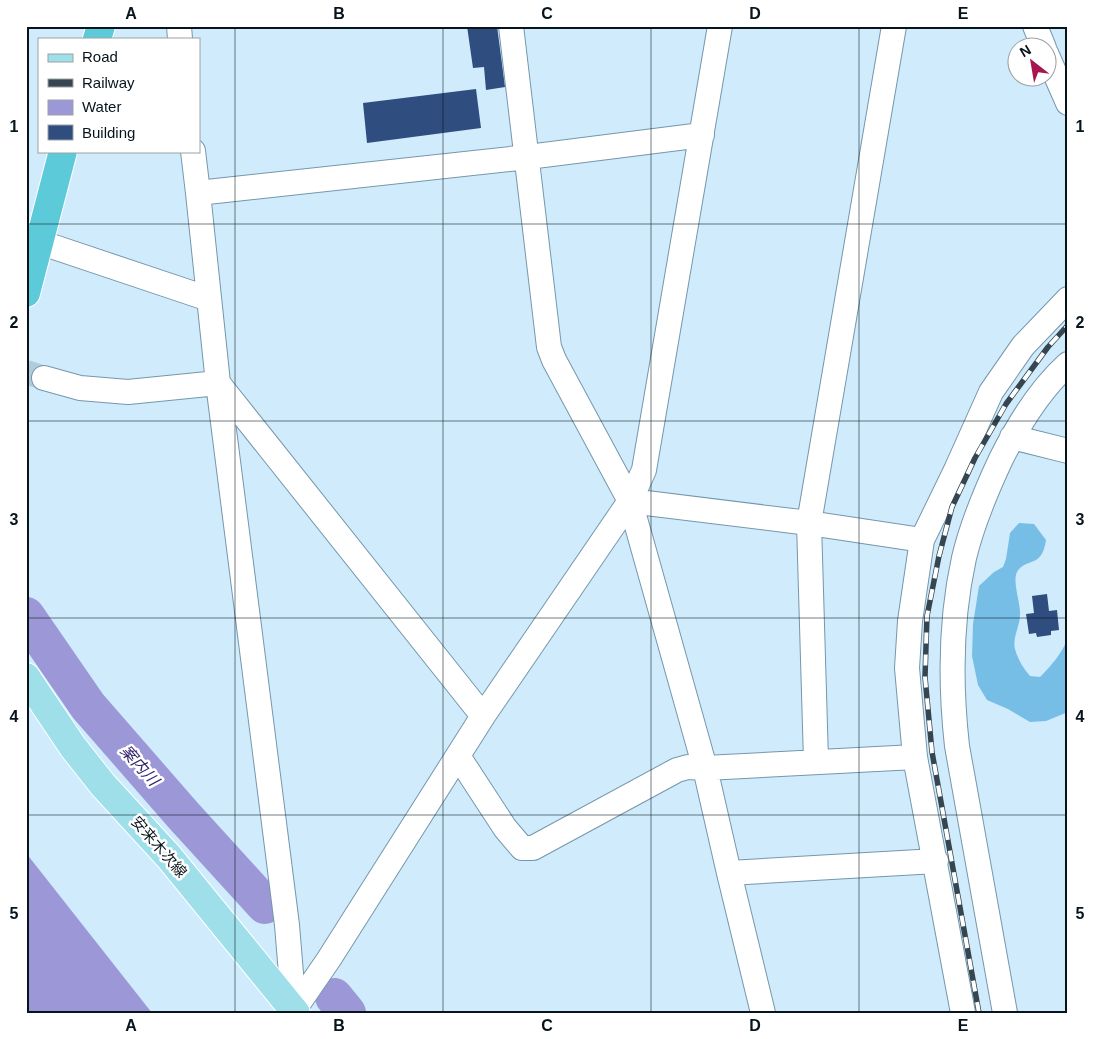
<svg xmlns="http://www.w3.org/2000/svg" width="1094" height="1039" viewBox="0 0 1094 1039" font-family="Arial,'Noto Sans JP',sans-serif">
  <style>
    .forest { fill: #77bee6 }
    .water { fill: #9c98d8 }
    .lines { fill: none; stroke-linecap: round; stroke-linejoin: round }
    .river { stroke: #9c98d8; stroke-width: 38 }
    .building { fill: #2f4d7f }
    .minor-tunnel { stroke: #b1cbda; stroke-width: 24; stroke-dasharray: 24 12; stroke-linecap: butt }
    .minor-casing { stroke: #7697ab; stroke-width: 26 }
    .major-casing { stroke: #fff; stroke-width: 30 }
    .highway-casing { stroke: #fff; stroke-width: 30 }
    .minor { stroke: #fff; stroke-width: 24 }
    .major { stroke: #9edfe9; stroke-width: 28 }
    .highway { stroke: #5dcada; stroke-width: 28 }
    .rail-casing { stroke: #364650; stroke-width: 5.5 }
    .rail { stroke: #fff; stroke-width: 4; stroke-dasharray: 11; stroke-linecap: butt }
    .grid { fill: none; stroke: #07141b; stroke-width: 1; stroke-opacity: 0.55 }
    .labels { text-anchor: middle; stroke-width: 5; stroke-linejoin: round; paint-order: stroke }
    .street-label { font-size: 15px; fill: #07141b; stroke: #fff }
    .water-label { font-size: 16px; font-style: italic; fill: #31236c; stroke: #fff }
    .neatline { fill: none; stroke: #07141b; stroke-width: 2 }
    .grid-label { font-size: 16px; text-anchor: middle; font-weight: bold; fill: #07141b }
  </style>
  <rect width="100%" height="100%" fill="#cfebfc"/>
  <path class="forest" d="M1019 523 1034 524 1046 540C1042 569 1026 557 1017 572 1012 582 1021 604 1020 615 1020 626 1012 638 1015 649 1018 660 1023 668 1030 676L1040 677C1052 665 1062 653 1068 638V712L1046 721 1030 722 1008 709 987 700 978 685 972 656 973 624 979 586 994 572 1003 567 1006 559 1010 533Z"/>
  <path class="water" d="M26 853 152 1013H26Z"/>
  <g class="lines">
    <path class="river" d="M26 616 88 706 183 815 265 905
      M334 997 347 1013"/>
  </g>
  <path class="building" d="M467 26H497L505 87 486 90 484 67 473 68Z
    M476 89 481 128 367 143 363 103Z
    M1047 594 1049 611 1057 610 1059 630 1051 631V635L1037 637 1036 633 1029 634 1026 614 1034 613 1032 596Z"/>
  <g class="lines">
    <path class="minor-tunnel" d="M26 372 44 378"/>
    <defs>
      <path id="minor" d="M179 26 180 39
        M511 26 549 347 554 360 630 501 705 768 729 873 763 1013
        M1035 26 1044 48
        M1046 53 1068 103
        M193 151 198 193
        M39 242 209 299
        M44 378 80 388 128 392 218 383
        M218 383 483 716
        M1012 437 1068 451
        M630 501 809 523 922 540
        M458 756 505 828 522 848H533L677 770 688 767 705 768 915 757
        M816 761 809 523 894 26
        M729 873 936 861
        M294 1010 287 925 218 383 198 193 528 157 702 135
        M294 1010 329 959 483 716 630 501 644 470 720 26
        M963 1013 915 757 907 668 910 621 922 540 956 470 991 392 1023 346 1068 299
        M1005 1013 957 746C950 683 950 621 964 558 972 524 986 491 1001 459 1018 425 1039 390 1068 364"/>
      <path id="major" d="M26 677 73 747 103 785 169 857 296 1013"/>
      <path id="highway" d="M97 39 101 26
        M26 293 63 151"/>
    </defs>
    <use href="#minor" class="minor-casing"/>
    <use href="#major" class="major-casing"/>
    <use href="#highway" class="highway-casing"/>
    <use href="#minor" class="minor"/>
    <use href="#major" class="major"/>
    <use href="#highway" class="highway"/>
    <defs>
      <path id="rail" d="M979 1013 932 752 925 677 927 616 939 556 952 507 975 458 1006 404 1048 347 1068 325"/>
    </defs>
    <use href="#rail" class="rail-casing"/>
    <use href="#rail" class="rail"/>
  </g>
  <path class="grid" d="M235 26V1013M443 26V1013M651 26V1013M859 26V1013M26 224H1068M26 421H1068M26 618H1068M26 815H1068"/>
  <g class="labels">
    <g class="street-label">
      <text transform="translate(159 847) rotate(49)" y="5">安来木次線</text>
    </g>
    <g class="water-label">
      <text transform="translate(140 765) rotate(48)" y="6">案内川</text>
    </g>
  </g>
  <rect width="1094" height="1039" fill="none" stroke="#ffffff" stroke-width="55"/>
  <rect x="38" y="38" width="162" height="115" fill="#ffffff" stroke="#9ca1a4"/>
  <rect x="48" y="54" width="25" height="8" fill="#9edfe9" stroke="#9ca1a4"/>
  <text x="82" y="62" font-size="15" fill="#07141b">Road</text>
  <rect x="48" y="79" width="25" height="8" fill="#364650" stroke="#9ca1a4"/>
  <text x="82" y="88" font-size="15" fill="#07141b">Railway</text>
  <rect x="48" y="100" width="25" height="15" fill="#9c98d8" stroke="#9ca1a4"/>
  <text x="82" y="112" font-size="15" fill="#07141b">Water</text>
  <rect x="48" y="125" width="25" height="15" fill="#2f4d7f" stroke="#9ca1a4"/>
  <text x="82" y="138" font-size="15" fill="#07141b">Building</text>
  <g transform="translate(1032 62) rotate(329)"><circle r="24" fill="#ffffff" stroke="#9ca1a4"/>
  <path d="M0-4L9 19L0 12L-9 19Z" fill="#a71550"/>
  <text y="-8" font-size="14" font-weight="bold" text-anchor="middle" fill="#07141b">N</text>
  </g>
  <rect x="28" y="28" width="1038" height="984" class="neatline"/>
  <g class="grid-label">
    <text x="131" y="19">A</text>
    <text x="339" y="19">B</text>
    <text x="547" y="19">C</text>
    <text x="755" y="19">D</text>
    <text x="963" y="19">E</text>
    <text x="14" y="132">1</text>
    <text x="1080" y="132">1</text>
    <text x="14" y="328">2</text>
    <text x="1080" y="328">2</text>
    <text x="14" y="525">3</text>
    <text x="1080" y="525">3</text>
    <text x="14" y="722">4</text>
    <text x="1080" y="722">4</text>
    <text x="14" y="919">5</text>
    <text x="1080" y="919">5</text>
    <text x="131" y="1031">A</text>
    <text x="339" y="1031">B</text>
    <text x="547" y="1031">C</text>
    <text x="755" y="1031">D</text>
    <text x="963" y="1031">E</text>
  </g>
</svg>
